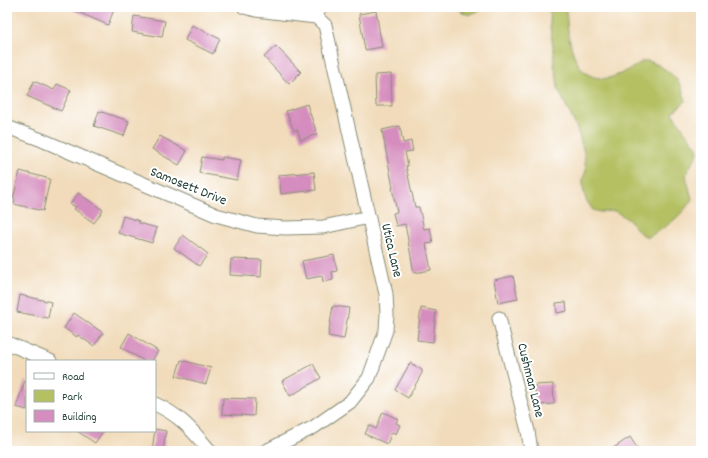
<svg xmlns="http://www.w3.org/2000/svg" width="708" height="458" viewBox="0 0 708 458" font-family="Dekko,sans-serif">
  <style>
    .green { fill: #b4c062; stroke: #6a7e4b }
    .building { fill: #d58cbe }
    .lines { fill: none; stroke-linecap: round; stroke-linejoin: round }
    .minor-casing { stroke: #888c77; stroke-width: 15 }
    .minor { stroke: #fff; stroke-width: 13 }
    .labels { text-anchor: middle; stroke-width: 4; stroke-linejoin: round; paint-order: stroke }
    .street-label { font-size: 14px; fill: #1f3d34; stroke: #fff }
  </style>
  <rect width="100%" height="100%" fill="#fff"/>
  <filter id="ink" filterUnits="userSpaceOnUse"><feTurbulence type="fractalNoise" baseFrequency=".025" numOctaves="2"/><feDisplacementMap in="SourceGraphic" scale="8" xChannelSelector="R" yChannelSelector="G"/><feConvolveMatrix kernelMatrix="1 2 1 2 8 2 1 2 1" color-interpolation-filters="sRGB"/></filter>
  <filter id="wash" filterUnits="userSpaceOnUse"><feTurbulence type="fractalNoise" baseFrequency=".012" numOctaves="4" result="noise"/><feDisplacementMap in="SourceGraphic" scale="16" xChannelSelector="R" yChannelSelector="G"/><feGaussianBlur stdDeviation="0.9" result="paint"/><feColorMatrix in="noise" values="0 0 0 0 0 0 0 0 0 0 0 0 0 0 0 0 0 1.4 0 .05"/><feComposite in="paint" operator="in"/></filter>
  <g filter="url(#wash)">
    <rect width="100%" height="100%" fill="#f1dbba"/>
    <path class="green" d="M458 7H487L469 15 460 11Z
      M550 7H566C567 28 570 70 594 77 599 78 604 79 609 78 617 76 627 71 634 67 638 65 641 61 645 61 654 60 675 75 680 84 682 88 684 96 686 101L673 112C674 120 682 123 684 131L697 147 698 153 688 170 686 176 692 199C682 216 665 228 648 237L641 234 629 220 615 211 600 212 593 210 586 200 583 188V178L586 171 584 152 576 126 558 89 557 78 554 65V52L550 27Z"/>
    <g id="blocks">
      <path class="building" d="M66 7H115L108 25Z
        M376 11 382 47 365 50 359 14Z
        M134 16 165 21 162 37 132 32Z
        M192 25 220 39 213 54 185 40Z
        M276 46 301 72 289 84 264 57Z
        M391 74 392 106H376L375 75Z
        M34 81 54 90 57 84 71 90 61 111 27 96Z
        M307 104 317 134 301 140 297 129 294 131 286 111Z
        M99 111 129 121 124 136 94 126Z
        M400 126 403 143 411 141 413 151 405 152 408 166H406L415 207H419L424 229 430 228 433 243 426 244 431 270 414 273 405 224 396 226 393 213 397 212 392 188H393L382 130Z
        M160 136 187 151 179 165 152 149Z
        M202 157 222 160V157L241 160 237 180 199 173Z
        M20 171 50 179 43 211 14 204 15 199H13Z
        M314 172 316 190 281 194 279 175Z
        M78 193 103 210 94 223 74 209 76 207 70 204Z
        M123 216 139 221V223L157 228 152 243 118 233Z
        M183 235 208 254 199 266 174 248Z
        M334 255 337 271 332 272 333 280 323 282 322 276 306 279 302 261Z
        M231 259 262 260 261 277 230 275Z
        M513 276 518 299 498 303 494 280Z
        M20 295 51 302 48 318 17 312Z
        M566 302 567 311 557 313 556 303Z
        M333 306 349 308 344 339 328 336Z
        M421 308 436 311 433 342 417 340Z
        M74 313 103 333 94 346 78 335 77 337 64 328Z
        M129 333 158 351 152 361H144L121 347Z
        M181 360 211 368 206 384 176 376Z
        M410 363 422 370V373L408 398 395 390Z
        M313 364 321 378 290 396 282 381Z
        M25 381H27V410L16 407Z
        M553 384 554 404 536 405 535 385Z
        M223 398 255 399 254 416 222 414Z
        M383 412 398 419 396 423 400 425 396 434 392 432 387 444 365 434 369 425 376 429Z
        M155 429 166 431 163 451H152Z
        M77 431H103L95 443Z
        M630 437 639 451H609Z"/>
    </g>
  </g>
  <g filter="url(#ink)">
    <use href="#blocks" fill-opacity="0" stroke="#888c77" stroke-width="1"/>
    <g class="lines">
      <defs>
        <path id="minor" d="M244 7 256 10 316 17
          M7 127 42 140 216 215 257 226 285 228 323 227 369 217
          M499 318 528 431 531 451
          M7 343 50 361
          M155 404C181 416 192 430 210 451
          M266 451 314 427 350 402 369 378 386 330 387 314 386 294 325 25 316 17 320 7"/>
      </defs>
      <use href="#minor" class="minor-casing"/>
      <use href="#minor" class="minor"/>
    </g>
  </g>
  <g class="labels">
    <g class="street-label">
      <text transform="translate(189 185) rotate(22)" y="5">Samosett Drive</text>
      <text transform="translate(393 250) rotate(77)" y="5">Utica Lane</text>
      <text transform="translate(532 380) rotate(76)" y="5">Cushman Lane</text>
    </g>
  </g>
  <rect width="708" height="458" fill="none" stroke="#fff" stroke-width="24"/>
  <rect x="26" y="360" width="130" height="72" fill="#ffffff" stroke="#a5b1ae"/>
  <rect x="34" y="373" width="20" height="6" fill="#ffffff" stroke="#a5b1ae"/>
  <text x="62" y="380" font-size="12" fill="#1f3d34">Road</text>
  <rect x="34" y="390" width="20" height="12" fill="#b4c062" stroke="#a5b1ae"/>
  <text x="62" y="400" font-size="12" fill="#1f3d34">Park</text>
  <rect x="34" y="410" width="20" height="12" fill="#d58cbe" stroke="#a5b1ae"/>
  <text x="62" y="420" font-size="12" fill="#1f3d34">Building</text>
</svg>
